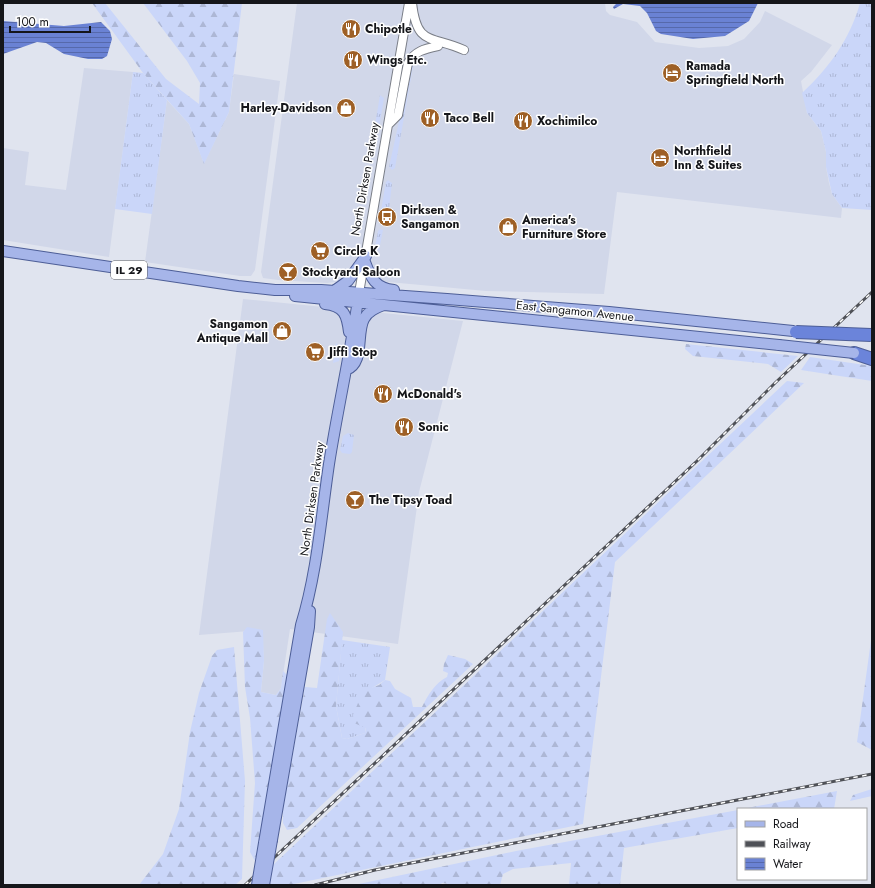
<svg xmlns="http://www.w3.org/2000/svg" width="875" height="888" viewBox="0 0 875 888" font-family="Jost,sans-serif">
  <style>
    .built { fill: #d1d7e9 }
    .grass { fill: url(#grass-tufts) }
    .forest { fill: url(#forest-firs) }
    .water { fill: url(#water-rules) }
    .lines { fill: none; stroke-linecap: round; stroke-linejoin: round }
    .minor-casing { stroke: #797d86; stroke-width: 10 }
    .major-casing { stroke: #4d5e97; stroke-width: 12 }
    .highway-casing { stroke: #4d5e97; stroke-width: 14 }
    .minor { stroke: #fff; stroke-width: 8 }
    .major { stroke: #a6b5e9; stroke-width: 10 }
    .highway { stroke: #6b84da; stroke-width: 12 }
    .rail-casing { stroke: #4f5157; stroke-width: 3 }
    .rail { stroke: #fff; stroke-width: 1.5; stroke-dasharray: 4.5; stroke-linecap: butt }
    .major-bridge-casing { stroke: #4d5e97; stroke-width: 12; stroke-linecap: butt }
    .highway-bridge-casing { stroke: #4d5e97; stroke-width: 14; stroke-linecap: butt }
    .major-bridge { stroke: #a6b5e9; stroke-width: 10 }
    .highway-bridge { stroke: #6b84da; stroke-width: 12 }
    .labels { text-anchor: middle; stroke-width: 3; stroke-linejoin: round; paint-order: stroke }
    .shield { fill: #fff; stroke: #5b5c5f; stroke-width: 1 }
    .shield-label { font-size: 11px; font-weight: bold; fill: #15161a }
    .poi-label { font-size: 12px; font-weight: bold; fill: #15161a; stroke: #fff; text-anchor: start }
    .street-label { font-size: 12px; fill: #15161a; stroke: #fff }
  </style>
  <defs>
    <pattern id="grass-tufts" width="24" height="20" patternUnits="userSpaceOnUse"><rect width="24" height="20" fill="#cad6f9"/><path d="M3 7l-1-3M5 7V3M7 7l1-3M15 17l-1-3M17 17v-4M19 17l1-3" fill="none" stroke="#adb7d5"/></pattern>
    <pattern id="forest-firs" width="22" height="20" patternUnits="userSpaceOnUse"><rect width="22" height="20" fill="#cad6f9"/><path d="M5 1l3.5 6h-7zM16 11l3.5 6h-7z" fill="#adb7d5"/></pattern>
    <pattern id="water-rules" width="6" height="5" patternUnits="userSpaceOnUse"><rect width="6" height="5" fill="#6a82d4"/><path d="M0 2.5h6" fill="none" stroke="#5669ab"/></pattern>
  </defs>
  <rect width="100%" height="100%" fill="#e0e4ef"/>
  <path class="built" d="M297 3H605L606 11 610 15 637 22 655 42 699 48 728 46 744 39 760 22 765 11 832 45 811 72 801 81 807 113 821 131 826 152V167L829 183 832 194 842 208 841 218 617 192 604 294 486 291 345 278 335 282 327 283 278 280 263 278 261 272Z
    M84 68 133 72 109 257 3 240V148L29 152 25 185 66 190Z
    M234 74 280 81 255 270 251 276H240L145 262 167 100 189 124 204 163 229 112Z
    M243 299 463 321 419 492 398 644 290 629 281 688 276 695 261 692 264 661 262 630 199 635Z"/>
  <path class="grass" d="M860 3H872V210L842 208 832 194 826 167V152L821 131 807 113 802 93C829 68 850 39 860 3Z
    M414 61 395 168 392 170 389 167 400 117 409 67Z
    M133 72 143 73 167 100 152 214 115 209Z
    M380 95 384 98 377 140 375 143H372Z
    M388 180 392 183 389 209 385 220 380 216 386 182Z
    M380 229 383 230 379 250H376L375 247 378 231Z
    M336 343 341 349 339 361 333 363Z
    M348 433 354 435 352 452 350 454 342 453 340 450 343 436Z
    M342 640 390 647 385 680 372 688 365 733 347 739 342 738 336 706Z"/>
  <path class="forest" d="M92 3H105L166 79 199 104 200 83 187 61 143 3H242L229 112 204 164 189 124 143 73Z
    M686 344 798 356 781 372 768 364 693 356 685 349Z
    M810 357 872 366V381L801 370Z
    M787 381 804 383 615 562 583 824 289 885H270L273 865Z
    M330 613 343 632 336 706 342 738 347 739 365 733 366 728 354 723 353 715 363 691 379 685 385 680 390 681 395 689 411 698 413 707H422C428 695 435 683 447 677L448 673 443 671 444 664 448 655 465 659 473 664 297 828 287 830 283 823V809L305 687 317 688 327 619Z
    M247 627 263 630 264 661 261 692 276 695 281 688 283 671 287 675 257 856 255 861 250 852 255 783 250 718 245 687 243 632Z
    M872 633V750L857 742Z
    M234 647 245 781 242 879 235 885H139L163 854 179 809 190 732 199 693 212 656 217 650Z
    M872 789V796L850 801 853 795Z
    M837 791 834 809H742Z
    M738 810V828L624 848 620 885H569L571 863 513 869 503 874 500 885H455L442 883 440 885H354L516 851Z"/>
  <path class="water" d="M617 3H758L749 21 725 36 693 39 661 34 656 31 647 13 640 6 623 4 614 9 613 7Z
    M3 21 64 26 101 22 110 31 112 39 107 56 102 59H88L64 54 46 43 37 42 3 54Z"/>
  <g class="lines">
    <defs>
      <path id="minor" d="M412 3C417 47 431 35 464 50
        M388 125 398 115 408 63C415 51 424 49 438 46
        M359 293 409 3"/>
      <path id="major" d="M3 251 238 286 275 290H321L447 299 609 312 793 331
        M365 262C371 278 375 288 394 290
        M334 291 348 281 366 256
        M295 296 779 345
        M325 304C344 306 347 315 349 332
        M346 370C365 363 356 334 364 319 368 311 376 308 384 305
        M272 840 309 627 310 611
        M264 843 301 625C317 573 321 518 329 464 338 407 351 350 359 293"/>
      <path id="highway" d="M854 353 872 359"/>
    </defs>
    <use href="#minor" class="minor-casing"/>
    <use href="#major" class="major-casing"/>
    <use href="#highway" class="highway-casing"/>
    <use href="#minor" class="minor"/>
    <use href="#major" class="major"/>
    <use href="#highway" class="highway"/>
    <defs>
      <path id="rail" d="M245 885 697 461 775 383 872 292
        M315 885 375 870 872 774"/>
    </defs>
    <use href="#rail" class="rail-casing"/>
    <use href="#rail" class="rail"/>
    <defs>
      <path id="major-bridge" d="M779 345 854 353
        M257 885 264 843
        M264 885 272 840"/>
      <path id="highway-bridge" d="M796 332 871 335"/>
    </defs>
    <use href="#major-bridge" class="major-bridge-casing"/>
    <use href="#highway-bridge" class="highway-bridge-casing"/>
    <use href="#major-bridge" class="major-bridge"/>
    <use href="#highway-bridge" class="highway-bridge"/>
  </g>
  <defs>
    <symbol id="restaurant-disc" viewBox="-11 -11 22 22"><circle r="9.5" fill="#9e6026" stroke="#fff"/><path d="M-5-6h1v4h1v-4h1v4h1v-4h1v5L-1.5 .5V6h-2V.5L-5-1ZM5-6V6H3V1.5H1.5Q1.5-4 5-6Z" fill="#fff"/></symbol>
    <symbol id="hotel-disc" viewBox="-11 -11 22 22"><circle r="9.5" fill="#9e6026" stroke="#fff"/><path d="M-6-4.5h1.5V1H6V5H4.5V3h-9V5H-6ZM-4 0a1.8 1.8 0 1 1 3.6 0ZM.5 0V-2.5h3Q6-2.5 6 0Z" fill="#fff"/></symbol>
    <symbol id="shop-disc" viewBox="-11 -11 22 22"><circle r="9.5" fill="#9e6026" stroke="#fff"/><path d="M-5-2.5h2.3a2.7 3.5 0 0 1 5.4 0H5L5.5 6h-11ZM-1.5-2.5h3a1.5 2.3 0 0 0-3 0Z" fill="#fff"/></symbol>
    <symbol id="bus-disc" viewBox="-11 -11 22 22"><circle r="9.5" fill="#9e6026" stroke="#fff"/><path d="M-5-6H5V4H4V6H2V4H-2V6H-4V4H-5ZM-3.5-4V0h7V-4ZM-3.5 1.2v1.5H-2V1.2ZM2 1.2v1.5H3.5V1.2Z" fill="#fff"/></symbol>
    <symbol id="supermarket-disc" viewBox="-11 -11 22 22"><circle r="9.5" fill="#9e6026" stroke="#fff"/><path d="M-6-5.5h2.5l.6 2H6L4.5 2H-2.5L-4.4-4H-6ZM-1.5 3.2a1.3 1.3 0 1 0 .1 0ZM3 3.2a1.3 1.3 0 1 0 .1 0Z" fill="#fff"/></symbol>
    <symbol id="bar-disc" viewBox="-11 -11 22 22"><circle r="9.5" fill="#9e6026" stroke="#fff"/><path d="M-6-5H6L.8 .8V4.5H3.5V6h-7V4.5H-.8V.8Z" fill="#fff"/></symbol>
  </defs>
  <g fill-rule="evenodd">
    <use href="#restaurant-disc" x="340" y="18" width="22" height="22"/>
    <use href="#restaurant-disc" x="342" y="49" width="22" height="22"/>
    <use href="#hotel-disc" x="661" y="62" width="22" height="22"/>
    <use href="#shop-disc" x="335" y="97" width="22" height="22"/>
    <use href="#restaurant-disc" x="419" y="107" width="22" height="22"/>
    <use href="#restaurant-disc" x="512" y="110" width="22" height="22"/>
    <use href="#hotel-disc" x="649" y="147" width="22" height="22"/>
    <use href="#bus-disc" x="376" y="206" width="22" height="22"/>
    <use href="#shop-disc" x="497" y="216" width="22" height="22"/>
    <use href="#supermarket-disc" x="309" y="240" width="22" height="22"/>
    <use href="#bar-disc" x="277" y="261" width="22" height="22"/>
    <use href="#shop-disc" x="271" y="320" width="22" height="22"/>
    <use href="#supermarket-disc" x="304" y="341" width="22" height="22"/>
    <use href="#restaurant-disc" x="372" y="383" width="22" height="22"/>
    <use href="#restaurant-disc" x="393" y="416" width="22" height="22"/>
    <use href="#bar-disc" x="344" y="489" width="22" height="22"/>
  </g>
  <g class="labels">
    <rect class="shield" x="111" y="261" width="36" height="18" rx="3"/>
    <g class="shield-label">
      <text x="129" y="274">IL 29</text>
    </g>
    <g class="poi-label">
      <text x="365" y="33">Chipotle</text>
      <text x="367" y="64">Wings Etc.</text>
      <text x="686" y="70">Ramada<tspan x="686" dy="14">Springfield North</tspan></text>
      <text x="332" y="112" text-anchor="end">Harley-Davidson</text>
      <text x="444" y="122">Taco Bell</text>
      <text x="537" y="125">Xochimilco</text>
      <text x="674" y="155">Northfield<tspan x="674" dy="14">Inn &amp; Suites</tspan></text>
      <text x="401" y="214">Dirksen &amp;<tspan x="401" dy="14">Sangamon</tspan></text>
      <text x="522" y="224">America's<tspan x="522" dy="14">Furniture Store</tspan></text>
      <text x="334" y="255">Circle K</text>
      <text x="302" y="276">Stockyard Saloon</text>
      <text x="268" y="328" text-anchor="end">Sangamon<tspan x="268" dy="14">Antique Mall</tspan></text>
      <text x="329" y="356">Jiffi Stop</text>
      <text x="397" y="398">McDonald's</text>
      <text x="418" y="431">Sonic</text>
      <text x="369" y="504">The Tipsy Toad</text>
    </g>
    <g class="street-label">
      <text transform="translate(365 179) rotate(-80)" y="4">North Dirksen Parkway</text>
      <text transform="translate(575 311) rotate(6)" y="4">East Sangamon Avenue</text>
      <text transform="translate(312 499) rotate(-82)" y="4">North Dirksen Parkway</text>
    </g>
  </g>
  <rect width="875" height="888" fill="none" stroke="#15161a" stroke-width="8"/>
  <rect x="737" y="808" width="130" height="72" fill="#ffffff" stroke="#a1a2a3"/>
  <rect x="745" y="821" width="20" height="6" fill="#a6b5e9" stroke="#a1a2a3"/>
  <text x="773" y="828" font-size="12" fill="#15161a">Road</text>
  <rect x="745" y="841" width="20" height="6" fill="#4f5157" stroke="#a1a2a3"/>
  <text x="773" y="848" font-size="12" fill="#15161a">Railway</text>
  <rect x="745" y="858" width="20" height="12" fill="url(#water-rules)" stroke="#a1a2a3"/>
  <text x="773" y="868" font-size="12" fill="#15161a">Water</text>
  <path d="M10 26v6h80v-6" fill="none" stroke="#15161a" stroke-width="2"/>
  <text x="16" y="26" font-size="12" fill="#15161a" stroke="#ffffff" stroke-width="3" paint-order="stroke">100 m</text>
</svg>
